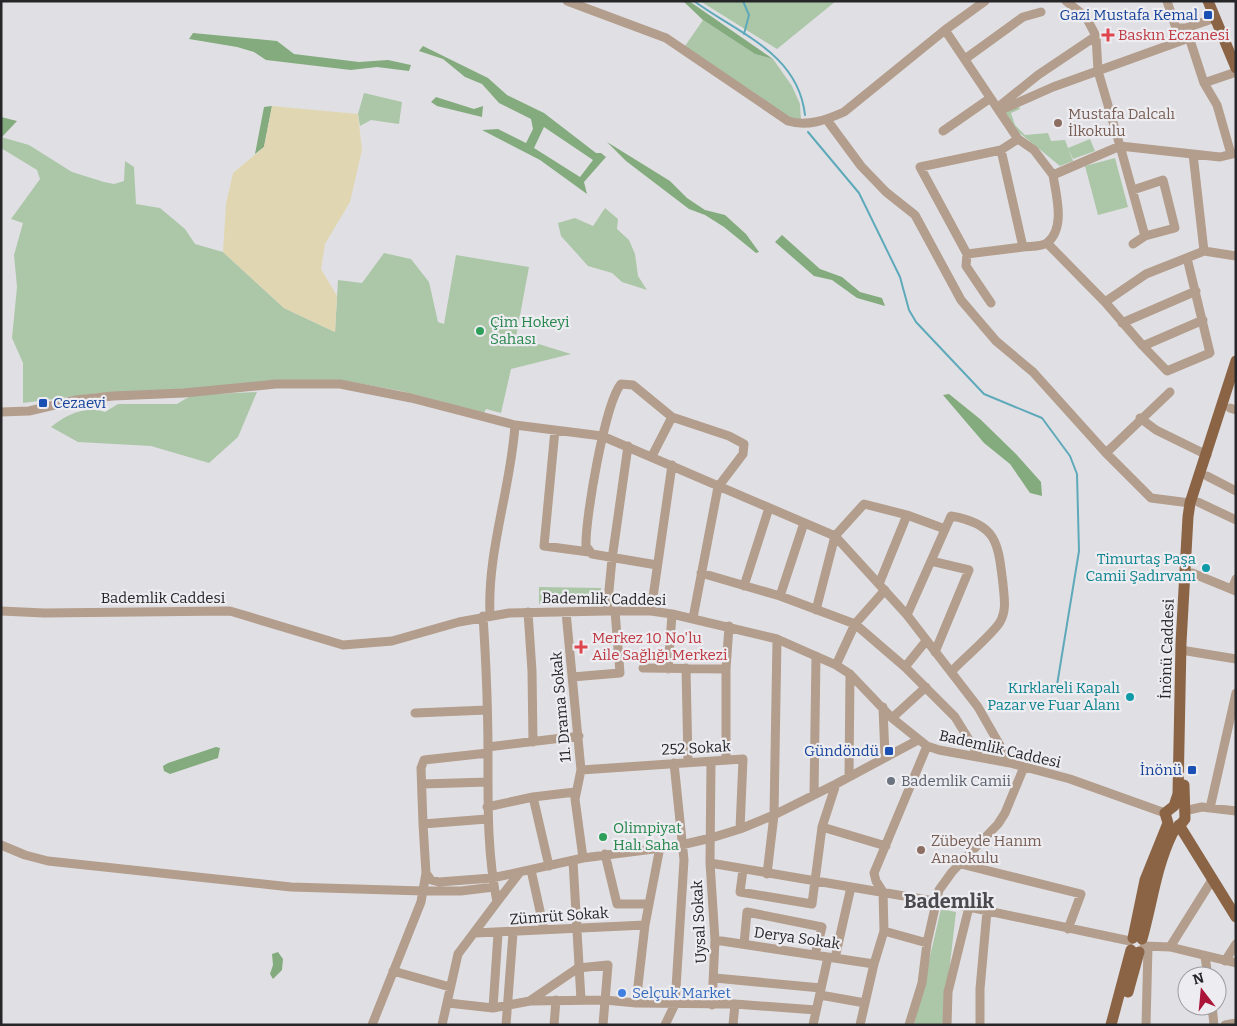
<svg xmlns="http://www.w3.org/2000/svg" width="1237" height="1026" viewBox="0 0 1237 1026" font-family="Bitter,serif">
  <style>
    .green { fill: #acc6a8 }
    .forest { fill: #83ab7d; fill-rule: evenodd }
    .sand { fill: #e0d7b2 }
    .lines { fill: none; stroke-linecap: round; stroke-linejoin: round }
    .stream { stroke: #5ea9ba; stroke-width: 2 }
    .minor { stroke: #b39d8c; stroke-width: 9 }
    .major { stroke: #8b6446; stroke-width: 11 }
    .transit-dot { fill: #1a4fb4; stroke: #ededf1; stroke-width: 2 }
    .health-dot { fill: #e0444e; stroke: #ededf1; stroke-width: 2 }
    .education-dot { fill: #8d6e63; stroke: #ededf1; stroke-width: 2 }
    .leisure-dot { fill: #2e9e5b; stroke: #ededf1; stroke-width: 2 }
    .culture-dot { fill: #0f9aa8; stroke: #ededf1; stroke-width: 2 }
    .worship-dot { fill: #6b7280; stroke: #ededf1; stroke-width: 2 }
    .shop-dot { fill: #3f7fe0; stroke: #ededf1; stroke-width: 2 }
    .labels { text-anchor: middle; stroke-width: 4.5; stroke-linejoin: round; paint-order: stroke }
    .transit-label { font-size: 15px; fill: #164399; stroke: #ededf1; text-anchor: end }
    .health-label { font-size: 15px; fill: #be3a42; stroke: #ededf1; text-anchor: start }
    .education-label { font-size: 15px; fill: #785e54; stroke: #ededf1; text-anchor: start }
    .leisure-label { font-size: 15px; fill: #27864d; stroke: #ededf1; text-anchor: start }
    .culture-label { font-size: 15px; fill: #0d838f; stroke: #ededf1; text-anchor: end }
    .street-label { font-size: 15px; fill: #262628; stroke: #ededf1 }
    .worship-label { font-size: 15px; fill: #5b616d; stroke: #ededf1; text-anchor: start }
    .shop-label { font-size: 15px; fill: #366cbe; stroke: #ededf1; text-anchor: start }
    .district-label { font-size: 20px; font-weight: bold; fill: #4a4a4d; stroke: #ededf1 }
  </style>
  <rect width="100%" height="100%" fill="#e0e0e4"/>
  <path class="green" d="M700 1H836L777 49Z
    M703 20 755 54 773 59 792 86 800 104 801 121 791 119 685 46Z
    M364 93 402 102 399 124 371 120 360 126 358 114Z
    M1019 107 1020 109 1011 113 1015 125 1025 135 1048 133 1051 141 1065 140 1073 161 1060 166 1010 125 1004 110Z
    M1 137 29 145 72 172 104 182 114 184 124 181 125 161 134 167 136 204 160 208 185 229 195 244 223 252 284 308 335 332 338 280 362 283 384 253 411 259 429 282 438 322 444 324 456 255 529 267 516 337 571 354 511 369 501 413 486 409 484 413 401 391 352 382 302 380 199 389 99 393 23 403V363L12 338 17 287 14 255 23 223 11 219 40 179 37 170 1 148Z
    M1090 139 1095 151 1073 159 1068 148Z
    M1115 158 1128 207 1098 215 1085 166Z
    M605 208 618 219 617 229 629 240 635 254 638 276 647 290 622 282 612 273 588 266 561 236 558 223 575 218 593 226Z
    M257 392 238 437 209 463 151 446 78 442 51 427C65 415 86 405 105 412L118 404H177L192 395Z
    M539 587 601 588V606L539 604Z
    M941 909 956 912 943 1025H914Z"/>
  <path class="forest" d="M683 1H689L773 59 755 54 703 20Z
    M193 33 277 41 294 54 359 62 388 60 411 65 409 71 377 67 351 70 266 60 254 52 237 47 189 39Z
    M423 46 488 78 507 95 544 113 596 153H601L606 157 584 182 587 194 540 160 482 130 498 129 526 143 533 129 531 119 499 103 482 84 465 77 443 59 419 51ZM544 127 593 160 580 177 534 148Z
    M436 97 474 109 483 106 482 117 437 106 431 102Z
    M272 106 264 147 255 154 264 107Z
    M1 117 17 121 2 137H1Z
    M607 142 670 181 687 198 705 210 725 215 746 234 759 252 756 253 724 227 705 215 689 209 626 161Z
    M782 235 820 269 842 277 860 292 882 298 885 306 857 298 832 280 814 276 775 242Z
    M949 394 980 419 1016 454 1041 482 1042 496 1030 493 1010 464 984 443 943 395Z
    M216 747 220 748 218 758 170 774 164 771 163 766 168 763Z
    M278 952 283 959 282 970 273 979 270 974 273 965 272 954Z"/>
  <path class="sand" d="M272 106 358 114 362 150 350 202 325 244 321 269 337 296 335 332 284 308 223 252 226 204 233 173 264 147Z"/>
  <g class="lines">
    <path class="stream" d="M694 1C739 34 798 53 805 115
      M743 1 749 15 744 34
      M808 132 859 193 900 277 909 310 916 322 984 394 1042 418 1070 456 1077 474 1079 551 1057 685"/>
    <path class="minor" d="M567 1 666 38 788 121C807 127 826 120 844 112L945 30 985 1
      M1066 1 1086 17 1096 36 1098 71 1120 146 1220 157 1236 153
      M1167 1 1176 28H1186L1204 83 1217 105 1231 154
      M1186 28 1215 18
      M945 30 1018 139 1034 150 1053 175 1120 146 1145 236
      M965 59 1023 17 1041 12
      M1204 83 1236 72
      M997 108 1038 75 1096 36
      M999 111 1053 87 1189 38
      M827 120 861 166 886 192 915 215 961 300 996 341 1033 372 1106 453 1151 498 1190 503
      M943 131 989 99
      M1018 139 1001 150 920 167 967 254 1023 247
      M1001 150 1023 247C1031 246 1041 247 1047 243 1066 228 1056 195 1053 175
      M1193 154 1204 251
      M1047 243 1105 302 1143 346 1203 320
      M1133 244 1145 236 1175 228 1163 180 1133 190
      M967 254 966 266 991 303
      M1105 302 1146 274 1204 251 1236 256
      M1122 323 1196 291
      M1143 346 1167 371 1210 353 1187 258
      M1230 408 1236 410
      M1 412 29 411 76 400 113 396 184 393 276 384H340L411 398 515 425 602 436 835 536 907 615 978 707 1010 763
      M1140 418 1156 430 1207 455
      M555 430 544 546 589 552
      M1106 453 1170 392
      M652 456 672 417
      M1207 476 1236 491
      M1198 502 1236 520
      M931 561 969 570 935 652
      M657 565 592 554 586 546C585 519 605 403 621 384L633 385 672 417 729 436 744 444 743 454 718 487 693 618
      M701 573 780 596 855 624 905 667 955 717 979 756
      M1192 573 1236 591
      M879 584 907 515
      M744 586 769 508
      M1232 589 1236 579
      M780 596 804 523
      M816 610 835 536 864 504 907 515 945 529
      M1 611 44 613 230 611 343 645 392 641 459 622 509 613 607 611H651L672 614 777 639 836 665 850 674 892 718 927 746 939 750 1010 763 1070 779 1165 813
      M607 611 612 559 628 446
      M651 611 672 465
      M528 612 532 671 533 742
      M566 612 581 770 575 799 583 858
      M490 615C487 551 511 488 515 425
      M907 615 951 516C998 524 998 544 1003 584 1004 597 1007 610 1000 622 993 634 962 660 951 672
      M1187 651 1236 659
      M836 665 855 624 885 590
      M905 667 926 641
      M643 668 726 669
      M686 668 688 762
      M668 669 672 614
      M572 677 620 673 615 611
      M883 707 885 757
      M415 713 487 710
      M892 718 926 687
      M488 747 579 736
      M726 760V669L729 626
      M711 762 710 863 715 940 712 1005
      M581 770 743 759 740 829
      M849 777 850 674
      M422 784 488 782
      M814 795 816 656
      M533 797 549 866
      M487 807 533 797 575 792
      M1210 808 1236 693
      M1184 811 1202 807 1236 811
      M487 819 423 824 421 768 424 760 488 753
      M423 824 426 873 431 880 439 882 492 878 583 858 677 846 711 838 740 829 774 815 836 784 918 740
      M822 827 886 846
      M1 845 25 855 48 861 291 887 423 891H461L494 887
      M605 854 617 904H649
      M573 861 581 1000
      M710 863 969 907 1130 941
      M961 864 1081 894 1068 929
      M531 870 544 929
      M743 870 740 892 812 904 822 827 836 784
      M767 874 774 815 777 639
      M883 892 876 881 874 873 927 746
      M497 902 520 872
      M884 931 927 943
      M475 933 645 925
      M715 940 874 964
      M744 944 747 912 822 927 815 955
      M1144 946 1170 947 1236 963
      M1170 947 1212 880
      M1205 957 1208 976
      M835 958 851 887
      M1225 961 1236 944
      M393 971 450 987
      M715 978 821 988
      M820 995 865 1003
      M531 1000 578 968 608 965 603 1025
      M448 1003 493 1008 530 1001 605 1000 636 1003 735 1004 816 1010
      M636 1003 645 925 660 847
      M1212 1006 1214 1025
      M493 1008 498 934
      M372 1025 421 902 426 873
      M442 1025 458 954 497 902C487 852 488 804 488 754 488 708 486 662 483 616
      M506 1025 513 933
      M554 1025 556 1000
      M665 1025 675 1004 684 860 674 763
      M733 1025 735 1004
      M813 1025 828 957
      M860 1025 874 964 884 931 883 892
      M909 1025 922 983 927 943 939 890 952 872 998 824 1005 813 1024 767
      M947 1025 948 992 969 907
      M980 1025V989L987 911
      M1146 1025 1148 947
      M1225 1025 1236 1023"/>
    <path class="major" d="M1208 1 1236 68
      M1179 825 1236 917
      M1133 938 1145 880 1168 823 1165 813 1174 806 1178 794 1181 643 1188 517 1190 503 1236 361
      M1142 939C1152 904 1156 867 1172 834 1175 828 1181 825 1185 819L1184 785
      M1128 992 1139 952
      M1111 1025 1131 950"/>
  </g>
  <g class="transit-dot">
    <rect x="1203" y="10" width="10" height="10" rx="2.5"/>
    <rect x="38" y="398" width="10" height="10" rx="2.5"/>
    <rect x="884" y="746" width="10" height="10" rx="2.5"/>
    <rect x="1187" y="765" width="10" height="10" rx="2.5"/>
  </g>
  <g class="health-dot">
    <path d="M1105.5 27.5h5v5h5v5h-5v5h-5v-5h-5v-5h5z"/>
    <path d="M578.5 639.5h5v5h5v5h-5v5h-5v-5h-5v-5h5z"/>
  </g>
  <g class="education-dot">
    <circle cx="1058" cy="123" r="5"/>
    <circle cx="921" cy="850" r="5"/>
  </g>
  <g class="leisure-dot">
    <circle cx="480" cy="331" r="5"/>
    <circle cx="603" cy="837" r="5"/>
  </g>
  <g class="culture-dot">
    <circle cx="1206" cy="568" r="5"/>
    <circle cx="1130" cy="697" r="5"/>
  </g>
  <circle class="worship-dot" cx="891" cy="781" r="5"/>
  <circle class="shop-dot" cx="622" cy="993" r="5"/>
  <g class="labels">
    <g class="transit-label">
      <text x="1198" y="20">Gazi Mustafa Kemal</text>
      <text x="53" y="408" text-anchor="start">Cezaevi</text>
      <text x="879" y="756">Gündöndü</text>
      <text x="1182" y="775">İnönü</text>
    </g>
    <g class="health-label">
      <text x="1118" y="40">Baskın Eczanesi</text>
      <text x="592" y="643">Merkez 10 No'lu<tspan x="592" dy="17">Aile Sağlığı Merkezi</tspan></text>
    </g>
    <g class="education-label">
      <text x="1068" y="119">Mustafa Dalcalı<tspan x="1068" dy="17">İlkokulu</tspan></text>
      <text x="931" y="846">Zübeyde Hanım<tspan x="931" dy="17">Anaokulu</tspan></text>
    </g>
    <g class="leisure-label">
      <text x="490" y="327">Çim Hokeyi<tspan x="490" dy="17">Sahası</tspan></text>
      <text x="613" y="833">Olimpiyat<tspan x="613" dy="17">Halı Saha</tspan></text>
    </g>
    <g class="culture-label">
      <text x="1196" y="564">Timurtaş Paşa<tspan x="1196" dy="17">Camii Şadırvanı</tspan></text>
      <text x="1120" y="693">Kırklareli Kapalı<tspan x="1120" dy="17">Pazar ve Fuar Alanı</tspan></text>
    </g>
    <g class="street-label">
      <text x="163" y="603">Bademlik Caddesi</text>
      <text transform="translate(604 599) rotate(1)" y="5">Bademlik Caddesi</text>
      <text transform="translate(1167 649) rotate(-88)" y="5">İnönü Caddesi</text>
      <text transform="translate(561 707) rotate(-95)" y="5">11. Drama Sokak</text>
      <text transform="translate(696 748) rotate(-3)" y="5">252 Sokak</text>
      <text transform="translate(1000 749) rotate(13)" y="5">Bademlik Caddesi</text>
      <text transform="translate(559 916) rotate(-4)" y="5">Zümrüt Sokak</text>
      <text transform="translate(699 922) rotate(-93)" y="5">Uysal Sokak</text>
      <text transform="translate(797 938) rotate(8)" y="5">Derya Sokak</text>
    </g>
    <g class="worship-label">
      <text x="901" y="786">Bademlik Camii</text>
    </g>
    <g class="shop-label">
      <text x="632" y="998">Selçuk Market</text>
    </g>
    <g class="district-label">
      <text x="949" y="908">Bademlik</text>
    </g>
  </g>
  <rect width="1237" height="1026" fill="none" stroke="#262628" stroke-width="5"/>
  <g transform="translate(1202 991) rotate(344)"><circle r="24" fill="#ededf1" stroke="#9d9da1"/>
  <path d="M0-4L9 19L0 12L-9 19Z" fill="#aa1439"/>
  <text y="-8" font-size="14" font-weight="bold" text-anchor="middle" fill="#262628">N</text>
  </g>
</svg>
